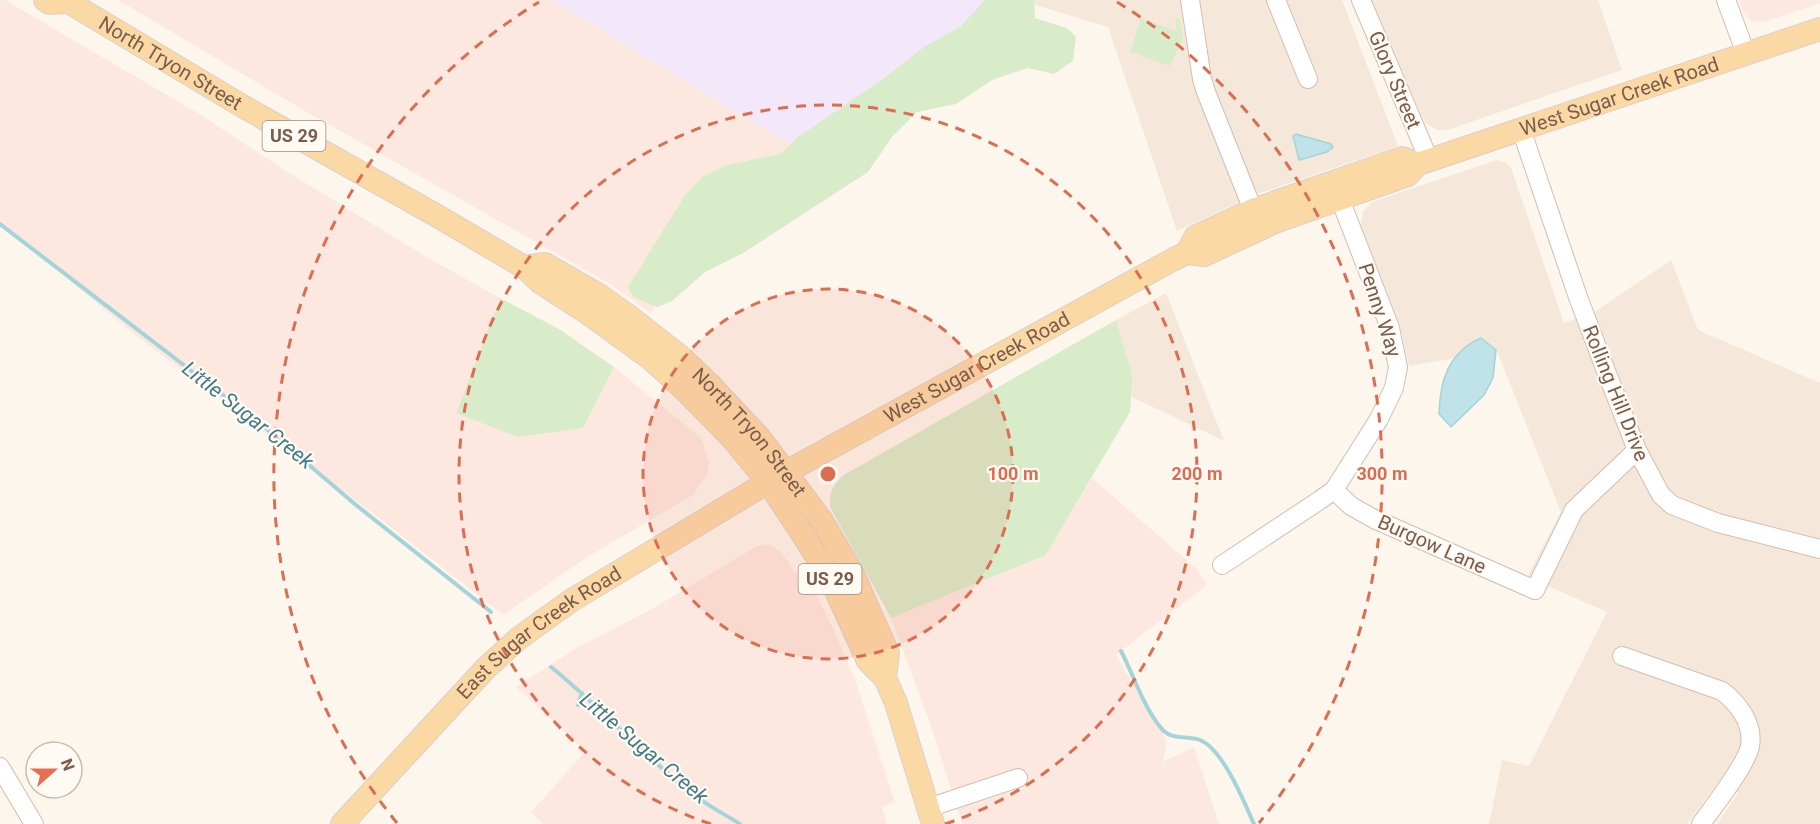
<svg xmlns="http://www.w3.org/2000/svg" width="1820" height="824" viewBox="0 0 1820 824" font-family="Roboto,sans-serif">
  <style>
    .residential { fill: #f5e8da }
    .commercial { fill: #fde8e0 }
    .education { fill: #f3e8fa }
    .green { fill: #d8ecc9 }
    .water { fill: #bfe3e8; stroke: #a5d3da; stroke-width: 1.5 }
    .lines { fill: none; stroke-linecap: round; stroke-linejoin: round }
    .stream { stroke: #a5d3da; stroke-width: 4 }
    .minor-casing { stroke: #d1beb0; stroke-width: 20 }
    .major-casing { stroke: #dad1cd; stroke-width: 24 }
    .minor { stroke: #fff; stroke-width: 18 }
    .major { stroke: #fbd9a5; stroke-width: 22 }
    .ring { fill: none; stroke: #dc6d51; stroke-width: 3; stroke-dasharray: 10 8 }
    .labels { text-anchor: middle; stroke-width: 4.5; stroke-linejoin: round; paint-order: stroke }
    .shield { fill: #fffaf3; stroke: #a28b7f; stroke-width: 1.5 }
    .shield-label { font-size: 18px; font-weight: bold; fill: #7a5c4d }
    .street-label { font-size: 20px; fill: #7a5c4d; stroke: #fffaf3 }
    .water-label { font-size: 21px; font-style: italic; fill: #437c86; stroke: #fffaf3 }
    .centre { fill: #dc6d51; stroke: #fffaf3; stroke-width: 3 }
    .ring-label { font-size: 18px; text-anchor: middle; font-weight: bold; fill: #dc6d51; stroke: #fffaf3; stroke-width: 4.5; stroke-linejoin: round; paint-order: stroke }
  </style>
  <rect width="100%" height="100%" fill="#fdf6ec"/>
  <path class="residential" d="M1018 0H1342L1398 146 1257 194 1177 231 1108 27Z
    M1371 0H1598L1622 70 1447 130H1438L1425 123Z
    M1497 160 1505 162 1511 168 1564 323 1596 311 1671 260 1698 330 1820 383V824H1717L1738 793 1720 780 1687 824H1489L1502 760 1529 766 1607 612 1527 577 1561 512 1497 351 1409 366 1400 326 1361 226 1363 212 1372 202Z
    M1166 293 1224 441 1132 397 1133 376 1116 320Z"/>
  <path class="commercial" d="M0 0H5L201 115 289 173 425 256 500 298 456 413 583 428 614 367 701 438 709 463 707 475 693 495 589 556 503 615 379 518 139 338 0 223Z
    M118 0H551L808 155 732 175 651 313 610 284 305 111Z
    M1739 0H1820V3L1764 22 1752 21 1743 12Z
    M1092 478 1198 570 1207 585 1116 655 1167 741 1163 762 1194 747 1219 824H962L932 729 891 618 1046 555Z
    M769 544 781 552 808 591 813 588 833 628 855 680 895 802 882 807 887 824H543L531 812 586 751 516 687 578 647 652 609 757 546Z"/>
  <path class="education" d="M551 0H1012L808 155Z"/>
  <path class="green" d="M985 0H1034L1035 18 1067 28 1076 37 1073 61 1054 74 1028 68 994 79 956 104 917 112 892 137 868 172 743 253 705 272 672 301 657 307 633 297 628 287 685 195 702 177 726 165 780 154 798 137 880 81 924 47 961 26Z
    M1141 18 1173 30H1177L1175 19 1180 18 1183 38 1170 66 1130 52Z
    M500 298 559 329 614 367 583 428 518 437 456 413Z
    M1116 320 1133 376 1130 412 1046 555 891 618 830 507C829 492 833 485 844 475Z"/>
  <path class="water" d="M1296 134 1331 144 1333 147 1327 152 1299 160 1293 136Z
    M1481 338 1496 350 1493 378 1484 395 1451 427 1439 414C1440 380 1448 353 1481 338Z"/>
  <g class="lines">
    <path class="stream" d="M0 224 262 425 356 505 491 612
      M1121 651C1134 676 1143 706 1161 728 1171 741 1187 735 1200 740 1223 749 1244 802 1254 824
      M551 667C602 708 645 758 697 797 710 807 726 815 740 824
      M578 705 582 693"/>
    <defs>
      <path id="minor" d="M1190 0 1202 79 1206 92 1253 210
        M1276 0 1308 79
        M1361 0 1429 160
        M1726 0 1746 54
        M1521 129 1578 297 1606 371 1637 450 1661 495 1672 505 1718 523 1820 549
        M1334 490 1351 506 1374 519 1535 590 1574 510 1637 450
        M1222 565 1320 500 1334 490 1379 419 1394 388 1398 367 1390 328 1340 199
        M1622 656 1722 691C1738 703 1754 724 1750 746 1747 764 1713 807 1701 824
        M0 767 34 824
        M928 808 1018 778"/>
      <g id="major">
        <path d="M45 0 49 3 66 2"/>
        <path id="s1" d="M65 0 244 107 439 217 524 267 541 283 589 314 651 359 684 389 731 437 768 482 805 538 831 580 868 661 885 678 896 703 933 824"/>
        <path d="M1187 253 1195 237 1253 210 1402 158 1418 164"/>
        <path id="s2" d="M524 267 545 264 599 295 630 317 682 358 711 386 759 437 822 521 853 574 888 653 885 678"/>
        <path id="s3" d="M342 824 486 668 519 638 572 600 768 482 1174 259 1187 253 1204 255 1275 222 1408 175 1418 164 1820 29"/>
      </g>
    </defs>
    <use href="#minor" class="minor-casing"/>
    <use href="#major" class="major-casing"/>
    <use href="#minor" class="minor"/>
    <use href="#major" class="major"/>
  </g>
  <circle cx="828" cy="474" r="185" fill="#dc6d51" fill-opacity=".12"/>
  <g class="ring">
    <circle cx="828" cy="474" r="185"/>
    <path d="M711 824A369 369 0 1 1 945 824"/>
    <path d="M397 823A554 554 0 0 1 539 2M1117 2A554 554 0 0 1 1259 823"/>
  </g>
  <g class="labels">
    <g class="shield">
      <rect x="262.5" y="121" width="63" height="30" rx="4.5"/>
      <rect x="798.5" y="564" width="63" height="30" rx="4.5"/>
    </g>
    <g class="shield-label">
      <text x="294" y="142">US 29</text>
      <text x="830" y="585">US 29</text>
    </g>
    <g class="street-label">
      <text dy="7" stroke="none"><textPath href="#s1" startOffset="123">North Tryon Street</textPath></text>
      <text transform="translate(1395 80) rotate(67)" y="7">Glory Street</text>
      <text dy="7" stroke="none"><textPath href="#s3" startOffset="1492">West Sugar Creek Road</textPath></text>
      <text transform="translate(1380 310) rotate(72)" y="7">Penny Way</text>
      <text dy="7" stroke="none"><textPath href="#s3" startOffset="789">West Sugar Creek Road</textPath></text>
      <text transform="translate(1616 393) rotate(68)" y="7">Rolling Hill Drive</text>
      <text dy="7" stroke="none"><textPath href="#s2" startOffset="288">North Tryon Street</textPath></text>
      <text transform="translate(1432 544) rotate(24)" y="7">Burgow Lane</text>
      <text dy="7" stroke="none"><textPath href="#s3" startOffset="276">East Sugar Creek Road</textPath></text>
    </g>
    <g class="water-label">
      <text transform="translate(248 415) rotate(38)" y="7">Little Sugar Creek</text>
      <text transform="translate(644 748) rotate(40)" y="7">Little Sugar Creek</text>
    </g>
  </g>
  <circle cx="828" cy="474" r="9" class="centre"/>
  <g class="ring-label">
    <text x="1013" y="480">100 m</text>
    <text x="1197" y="480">200 m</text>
    <text x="1382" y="480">300 m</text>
  </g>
  <g transform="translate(54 770) rotate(69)"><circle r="28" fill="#fffaf3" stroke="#cabbb1" stroke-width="1.5"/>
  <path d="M0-4.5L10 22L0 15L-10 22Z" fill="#e76f51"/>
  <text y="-9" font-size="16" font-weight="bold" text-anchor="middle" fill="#7a5c4d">N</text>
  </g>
</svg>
